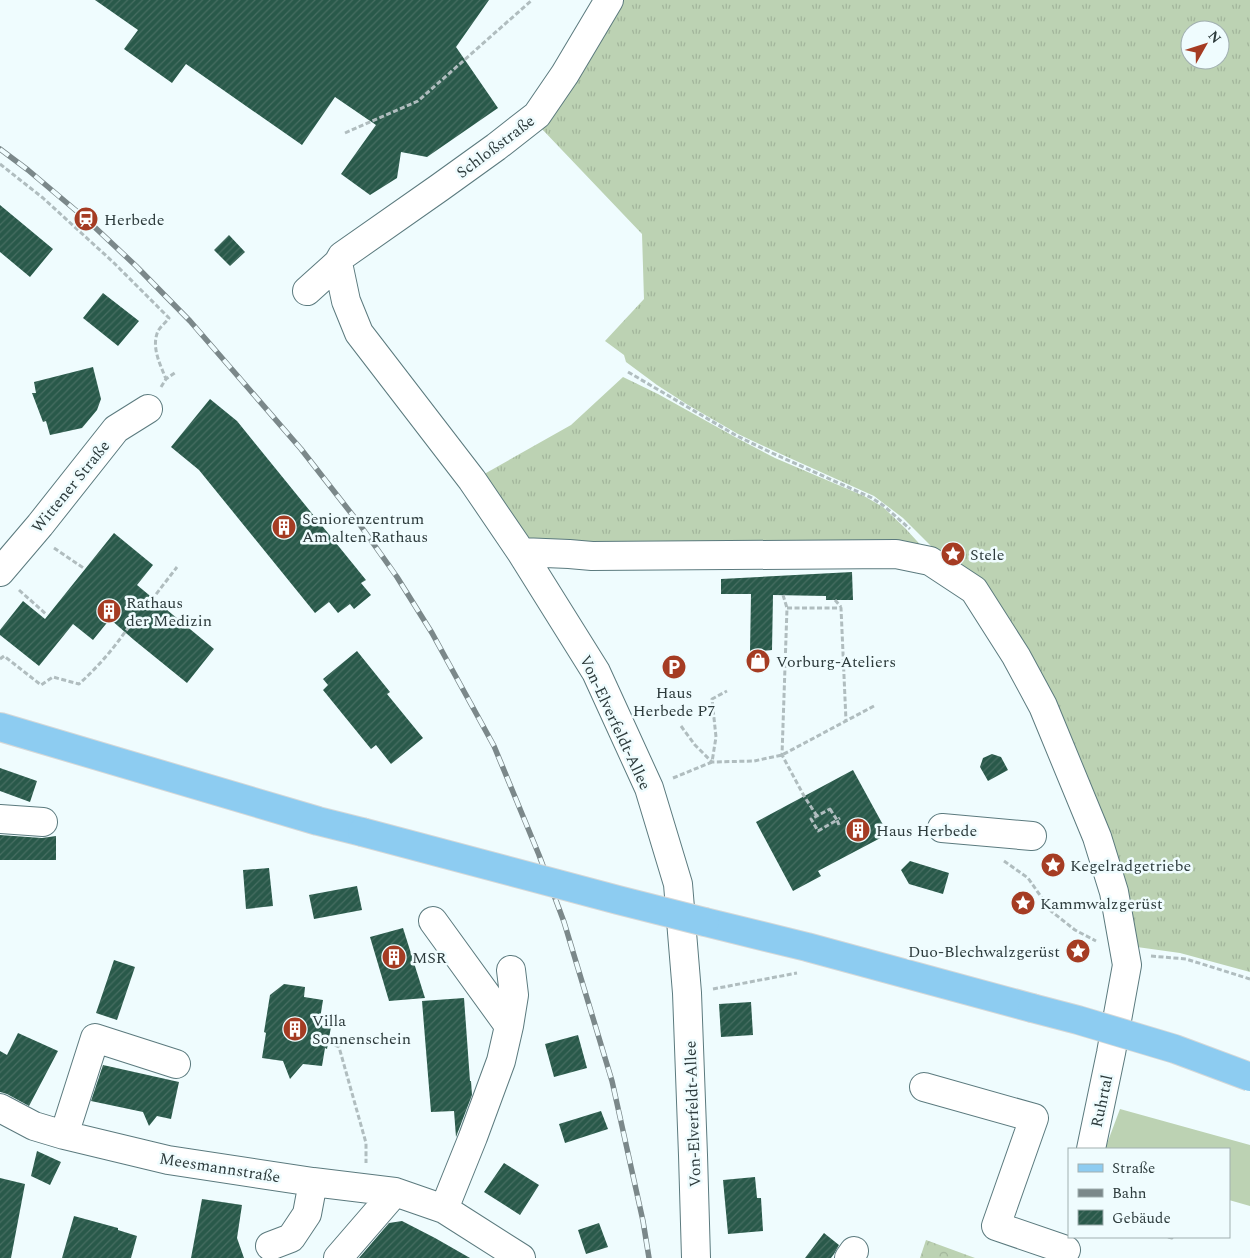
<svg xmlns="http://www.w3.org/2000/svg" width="1250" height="1258" viewBox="0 0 1250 1258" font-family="Spectral,serif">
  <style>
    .grass { fill: url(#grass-tufts); fill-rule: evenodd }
    .forest { fill: url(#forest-crowns) }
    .garden { fill: #bcd2b3 }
    .building { fill: url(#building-hatch) }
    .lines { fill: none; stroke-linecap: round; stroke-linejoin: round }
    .minor-casing { stroke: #5b7a7e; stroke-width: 30 }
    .major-casing { stroke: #d5d8d8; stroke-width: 30 }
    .path { stroke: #b0bdbf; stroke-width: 3; stroke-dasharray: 5 2.5; stroke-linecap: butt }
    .minor { stroke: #fff; stroke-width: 28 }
    .major { stroke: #8dccf1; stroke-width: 28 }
    .rail-casing { stroke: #7b888a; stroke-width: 5.5 }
    .rail { stroke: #effcfe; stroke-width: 4; stroke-dasharray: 11; stroke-linecap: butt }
    .major-bridge-casing { stroke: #d5d8d8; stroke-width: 30; stroke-linecap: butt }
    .major-bridge { stroke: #8dccf1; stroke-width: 28 }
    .labels { text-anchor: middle; stroke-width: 5; stroke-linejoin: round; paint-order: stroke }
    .street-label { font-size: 16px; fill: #2d3b3c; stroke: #effcfe }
    .poi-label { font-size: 16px; fill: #2d3b3c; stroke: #effcfe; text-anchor: start }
  </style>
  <defs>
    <pattern id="grass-tufts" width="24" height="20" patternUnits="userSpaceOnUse" patternTransform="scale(1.25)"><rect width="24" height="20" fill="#bcd2b3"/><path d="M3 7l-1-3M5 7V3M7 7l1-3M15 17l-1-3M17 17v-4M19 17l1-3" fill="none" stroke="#a2b59b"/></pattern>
    <pattern id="forest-crowns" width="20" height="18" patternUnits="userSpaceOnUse" patternTransform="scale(1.25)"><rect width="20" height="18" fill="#bcd2b3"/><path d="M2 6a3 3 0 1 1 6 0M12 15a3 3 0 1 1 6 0" fill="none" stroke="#a2b59b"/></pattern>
    <pattern id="building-hatch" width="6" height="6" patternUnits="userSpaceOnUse" patternTransform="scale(1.25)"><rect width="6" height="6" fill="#29594a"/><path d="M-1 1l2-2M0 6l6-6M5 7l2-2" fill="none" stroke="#476e62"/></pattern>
  </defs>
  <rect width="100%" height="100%" fill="#effcfe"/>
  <path class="grass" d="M622 0H1250V972L1180 953 1137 947 1072 763 938 553 903 518 874 496 783 455 738 434 688 405 657 385 626 362 624 355 605 341 644 299 642 234 541 128ZM1190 30H1220V60H1190Z
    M623 377 658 394 735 437 775 458 864 496 883 507 905 528 927 552 525 542 479 477 571 425Z"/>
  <path class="forest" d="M926 1240 975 1258H920Z"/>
  <path class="garden" d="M1120 1109 1250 1145V1206L1229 1200V1149H1105Z"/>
  <path class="building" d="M95 0H489L456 47 498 108 427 157 401 152 397 178 370 195 341 174 376 125 335 97 302 145 186 64 172 83 124 49 138 30Z
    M0 205 53 249 30 277 0 252Z
    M229 235 245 252 230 266 214 250Z
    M103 293 139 321 118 346 83 318Z
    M93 367 101 399 97 410 82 428 50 435 46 421 43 422 32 393H36L34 382Z
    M210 399 237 421 366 580 361 583 371 595 354 609 350 604 338 613 329 602 315 613 199 470 171 447Z
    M114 533 153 565 137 585 214 649 187 683 134 640 110 619 93 640 73 624 39 666 0 635V630L23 601 45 619Z
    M852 572 853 600H826V596L773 595 772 650 750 652 751 594H721V579Z
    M357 651 390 692 387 694 423 738 391 764 376 745 371 749 323 690 328 685 323 679Z
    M992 754 1001 757 1008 770 988 781 980 767 983 758Z
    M0 768 37 781 30 802 0 791Z
    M853 770 888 834 818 871 821 876 793 891 756 822Z
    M0 835 42 838 56 836V860H0Z
    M910 861 949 873 943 894 909 884 901 870Z
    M269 868 273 906 246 909 243 870Z
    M357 886 362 910 314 919 309 895Z
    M403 928 425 998 389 1001 370 937Z
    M114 960 135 967 117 1020 96 1013Z
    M284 984 305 987 304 997 323 1000 319 1025 331 1027 327 1049 325 1048 322 1066 303 1064 290 1079 283 1061 262 1058 266 1033 264 1032 270 995Z
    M464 998 470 1081H471L472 1095 456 1137 454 1111 431 1112 422 1001Z
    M751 1002 753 1035 721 1037 719 1004Z
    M18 1033 58 1051 29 1106 7 1094 0 1092V1051L7 1055Z
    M578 1035 587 1068 554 1077 545 1044Z
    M103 1065 179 1082 171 1119 157 1116 149 1126 143 1112 91 1101Z
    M601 1111 608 1129 565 1143 559 1124Z
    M37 1151 61 1162 50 1185 31 1176Z
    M504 1163 539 1185 520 1215 484 1192Z
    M755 1177 757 1198H761L763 1231 728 1234 723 1180Z
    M0 1178 25 1184 11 1258H0Z
    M202 1199 242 1205 237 1238 244 1258H191Z
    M74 1216 118 1228V1230L137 1236 131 1258H62Z
    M402 1221 435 1238 470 1258H359L389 1223Z
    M599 1223 608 1247 586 1254 578 1230Z
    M824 1233 839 1245 834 1254 831 1258H805Z"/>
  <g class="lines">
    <defs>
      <path id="minor" d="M609 0 565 74 537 115 496 147 439 188 342 256 338 263 346 301 359 333 472 480 521 552 596 672 649 788 678 884 687 993 693 1155 696 1258
        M307 291 338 263
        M521 552 569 554 592 556 896 554 930 561 974 590 1016 656 1043 706 1097 837 1114 892 1127 965 1111 1053 1091 1149
        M0 572 40 525 116 429 148 409
        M0 819 43 822
        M942 828 1032 836
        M433 921 509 1026
        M924 1087 1034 1118 996 1226 1066 1250
        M0 1108 34 1126 64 1135 168 1160 313 1182 395 1192 444 1209 521 1258
        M64 1135 95 1038 176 1064
        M444 1209 473 1137 501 1061 509 1026 514 995 511 970
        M270 1246 291 1238 307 1214 313 1182
        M338 1258 395 1192
        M849 1258 854 1251"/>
      <path id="major" d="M0 727 318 821 362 832
        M705 922 807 947 1032 1008"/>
    </defs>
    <use href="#minor" class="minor-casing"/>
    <use href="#major" class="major-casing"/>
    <path class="path" d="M345 133 418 101 532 0
      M0 164 43 198 113 262 169 318C166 322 161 326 158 331 151 347 160 364 166 379
      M628 372 737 436 772 453 872 498 884 506 910 529
      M161 387 166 379 176 372
      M54 548 85 569
      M19 590 47 615
      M783 595 787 608
      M835 600 841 607
      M147 606 177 567
      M0 659 4 656 41 685 53 677 79 684C99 666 115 647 130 625
      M681 726 695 745 712 762 754 761 782 755 874 706
      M673 778 712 762 716 737 712 699 727 691
      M830 809 837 820 818 831 811 819Z
      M817 816 804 796 782 755 787 608H841L846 721
      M839 825 837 820 840 818
      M1004 861 1028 878 1051 911 1075 930 1096 941
      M1151 956 1186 959 1250 979
      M713 989 797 973
      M328 1042 339 1047 366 1143V1163
      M1168 1237 1172 1238V1237"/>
    <use href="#minor" class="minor"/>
    <use href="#major" class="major"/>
    <defs>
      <path id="rail" d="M0 149 28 170 86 219 136 266 190 321 301 449 358 522 397 577 432 633 494 746 539 855 564 922 612 1081 643 1221 649 1258"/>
    </defs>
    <use href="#rail" class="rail-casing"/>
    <use href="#rail" class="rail"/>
    <defs>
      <path id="major-bridge" d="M362 832 618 900 705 922
        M1032 1008 1078 1020 1175 1049 1250 1077"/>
    </defs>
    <use href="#major-bridge" class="major-bridge-casing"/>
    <use href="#major-bridge" class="major-bridge"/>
  </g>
  <defs>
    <symbol id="station-disc" viewBox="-11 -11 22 22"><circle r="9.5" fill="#a53c23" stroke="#effcfe"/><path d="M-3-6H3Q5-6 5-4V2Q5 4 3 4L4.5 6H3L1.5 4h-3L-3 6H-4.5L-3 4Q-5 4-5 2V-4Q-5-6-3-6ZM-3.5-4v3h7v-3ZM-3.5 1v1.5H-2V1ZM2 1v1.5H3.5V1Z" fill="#fff"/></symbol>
    <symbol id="building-disc" viewBox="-11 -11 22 22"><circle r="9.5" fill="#a53c23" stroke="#effcfe"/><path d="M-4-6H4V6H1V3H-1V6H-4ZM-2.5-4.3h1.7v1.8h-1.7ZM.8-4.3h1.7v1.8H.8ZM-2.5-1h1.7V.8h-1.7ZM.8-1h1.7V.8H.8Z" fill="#fff"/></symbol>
    <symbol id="sight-disc" viewBox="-11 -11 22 22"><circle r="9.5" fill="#a53c23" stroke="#effcfe"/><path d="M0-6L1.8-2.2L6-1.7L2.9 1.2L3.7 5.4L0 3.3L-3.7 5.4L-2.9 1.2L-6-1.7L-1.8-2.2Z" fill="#fff"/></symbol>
    <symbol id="shop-disc" viewBox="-11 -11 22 22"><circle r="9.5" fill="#a53c23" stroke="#effcfe"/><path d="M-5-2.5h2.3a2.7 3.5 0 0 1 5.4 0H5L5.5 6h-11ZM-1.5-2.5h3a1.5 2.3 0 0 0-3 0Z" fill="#fff"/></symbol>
    <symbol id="parking-disc" viewBox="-11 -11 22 22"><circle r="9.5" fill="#a53c23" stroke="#effcfe"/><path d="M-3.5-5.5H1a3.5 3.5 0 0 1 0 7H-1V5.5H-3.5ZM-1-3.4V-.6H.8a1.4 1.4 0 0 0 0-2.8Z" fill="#fff"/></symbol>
  </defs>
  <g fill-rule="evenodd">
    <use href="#station-disc" x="72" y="205" width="28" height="28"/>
    <use href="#building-disc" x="270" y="513" width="28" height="28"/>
    <use href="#sight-disc" x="939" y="540" width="28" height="28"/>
    <use href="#building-disc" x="95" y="597" width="28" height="28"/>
    <use href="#shop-disc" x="744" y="647" width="28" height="28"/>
    <use href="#parking-disc" x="660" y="653" width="28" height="28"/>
    <use href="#building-disc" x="844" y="816" width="28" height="28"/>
    <use href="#sight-disc" x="1039" y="851" width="28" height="28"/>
    <use href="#sight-disc" x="1009" y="889" width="28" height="28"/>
    <use href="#sight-disc" x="1064" y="937" width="28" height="28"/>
    <use href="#building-disc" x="380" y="943" width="28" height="28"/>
    <use href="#building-disc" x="281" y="1015" width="28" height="28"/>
  </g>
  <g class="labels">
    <g class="street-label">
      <text transform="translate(495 146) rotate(-37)" y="6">Schloßstraße</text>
      <text transform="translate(70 486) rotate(-51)" y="6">Wittener Straße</text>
      <text transform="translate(616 722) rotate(65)" y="6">Von-Elverfeldt-Allee</text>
      <text transform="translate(1101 1101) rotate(-78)" y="6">Ruhrtal</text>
      <text transform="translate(692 1114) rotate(-92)" y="6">Von-Elverfeldt-Allee</text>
      <text transform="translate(220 1167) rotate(9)" y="6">Meesmannstraße</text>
    </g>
    <g class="poi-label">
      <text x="104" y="225">Herbede</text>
      <text x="302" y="524">Seniorenzentrum<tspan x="302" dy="18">Am alten Rathaus</tspan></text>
      <text x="970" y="560">Stele</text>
      <text x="126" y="608">Rathaus<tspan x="126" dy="18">der Medizin</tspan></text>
      <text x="776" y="667">Vorburg-Ateliers</text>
      <text x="674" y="698" text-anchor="middle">Haus<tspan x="674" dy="18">Herbede P7</tspan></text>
      <text x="876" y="836">Haus Herbede</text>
      <text x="1070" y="871">Kegelradgetriebe</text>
      <text x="1040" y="909">Kammwalzgerüst</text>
      <text x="1060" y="957" text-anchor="end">Duo-Blechwalzgerüst</text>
      <text x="412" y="963">MSR</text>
      <text x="312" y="1026">Villa<tspan x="312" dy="18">Sonnenschein</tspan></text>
    </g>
  </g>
  <rect x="1068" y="1148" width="162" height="90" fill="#effcfe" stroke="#a1afb0"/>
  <rect x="1078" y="1164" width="25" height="8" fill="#8dccf1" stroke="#a1afb0"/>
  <text x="1112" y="1173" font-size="15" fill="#2d3b3c">Straße</text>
  <rect x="1078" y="1189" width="25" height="8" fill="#7b888a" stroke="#a1afb0"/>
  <text x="1112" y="1198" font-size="15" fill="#2d3b3c">Bahn</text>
  <rect x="1078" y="1210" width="25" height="15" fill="url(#building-hatch)" stroke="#a1afb0"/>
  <text x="1112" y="1223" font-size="15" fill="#2d3b3c">Gebäude</text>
  <g transform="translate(1205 45) rotate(51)"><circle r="24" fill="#effcfe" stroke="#a1afb0"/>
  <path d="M0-4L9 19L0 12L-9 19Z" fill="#a53c23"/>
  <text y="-8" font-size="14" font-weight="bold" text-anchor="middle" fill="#2d3b3c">N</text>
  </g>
</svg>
